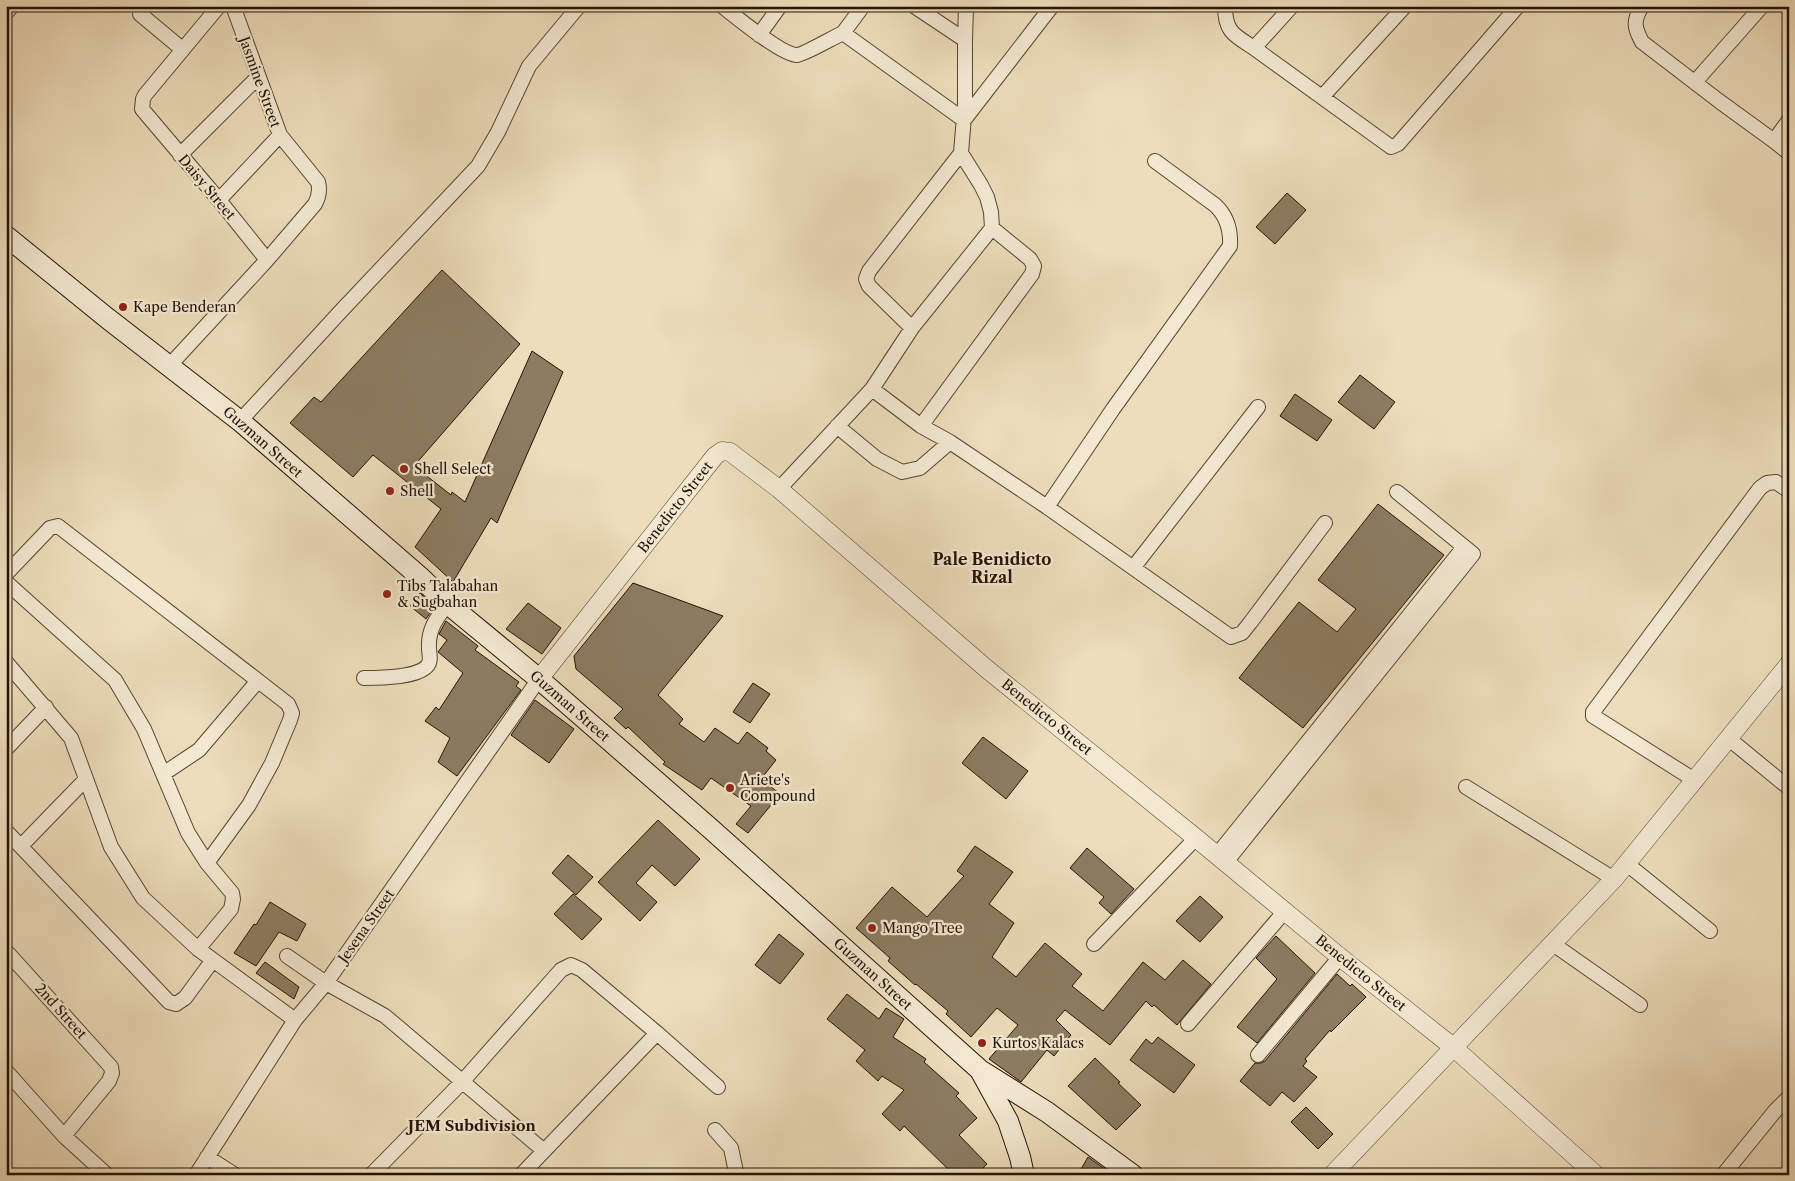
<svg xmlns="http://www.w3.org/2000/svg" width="1795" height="1181" viewBox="0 0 1795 1181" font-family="'Libre Caslon Text',serif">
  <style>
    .building { fill: #8c7c62; stroke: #231202 }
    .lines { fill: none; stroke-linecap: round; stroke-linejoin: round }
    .minor-casing { stroke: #564530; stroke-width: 16 }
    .tertiary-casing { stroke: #564530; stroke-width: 19 }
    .secondary-casing { stroke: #231202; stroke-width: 22 }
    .minor { stroke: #f3e9d3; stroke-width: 14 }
    .tertiary { stroke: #f3e9d3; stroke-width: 18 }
    .secondary { stroke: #f3e9d3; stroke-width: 20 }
    .poi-dot { fill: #8f2418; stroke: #f3e9d3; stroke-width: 2 }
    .labels { text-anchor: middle; stroke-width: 4.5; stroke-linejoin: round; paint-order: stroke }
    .street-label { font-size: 14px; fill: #231202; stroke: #f3e9d3 }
    .poi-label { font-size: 14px; fill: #231202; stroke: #f3e9d3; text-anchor: start }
    .neighbourhood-label { font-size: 15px; font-weight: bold; fill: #231202; stroke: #f3e9d3 }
    .quarter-label { font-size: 16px; font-weight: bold; fill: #231202; stroke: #f3e9d3 }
  </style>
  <rect width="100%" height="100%" fill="#edddbb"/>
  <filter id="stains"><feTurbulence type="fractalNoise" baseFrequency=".004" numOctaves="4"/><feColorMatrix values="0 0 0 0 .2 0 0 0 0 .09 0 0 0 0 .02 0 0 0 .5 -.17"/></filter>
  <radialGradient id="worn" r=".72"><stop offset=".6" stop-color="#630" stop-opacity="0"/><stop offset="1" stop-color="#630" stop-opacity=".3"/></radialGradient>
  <path class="building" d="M1287 193 1306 210 1275 244 1256 227Z
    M442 270 520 344 414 466 451 495 452 492 465 502 532 351 563 372 497 523 491 518 453 582 415 547 441 509 373 455 353 477 290 423 314 397 321 402Z
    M1360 375 1395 402 1374 429 1338 402Z
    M1295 394 1332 420 1317 441 1280 416Z
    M1378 504 1444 555 1303 728 1239 678 1299 602 1337 632 1356 609 1318 580Z
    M633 583 723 616 658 695 683 719 679 724 704 742 715 728 738 744 747 732 768 748 766 751 776 760 761 779 780 794 748 833 736 824 751 806 711 778 702 790 663 764 665 762 628 727 626 729 614 718 623 709 576 669 574 656Z
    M420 593 434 607 426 619 410 606Z
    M528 603 561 628 542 654 506 629Z
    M446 621 478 646 475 650 519 682 516 686 521 690 457 776 438 762 450 738 425 721 436 707 439 710 463 673 438 652 447 640 439 634Z
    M753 683 770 694 750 723 733 712Z
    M535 700 574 729 549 763 511 735Z
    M983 737 1028 771 1006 799 962 763Z
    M658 820 700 859 675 886 652 865 636 883 657 902 640 921 598 882Z
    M975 846 1013 872 989 904 1014 923 992 957 1016 977 1045 943 1082 974 1072 986 1103 1011 1143 962 1165 980 1183 960 1211 984 1177 1025 1154 1005 1152 1007 1146 1001 1110 1045 1065 1010 1056 1020 1071 1035 1054 1056 1047 1050 1021 1082 989 1059 1018 1025 997 1008 971 1037 946 1014 948 1011 916 984 915 985 888 961 890 958 856 928 892 887 927 917 964 876 957 871Z
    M1087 848 1134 889 1111 914 1099 903 1104 897 1070 868Z
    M568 855 593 877 576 895 552 873Z
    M573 894 602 919 582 940 554 914Z
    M1200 896 1223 917 1200 942 1176 921Z
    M270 902 306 924 297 941 279 932 256 966 234 953 254 924 256 925Z
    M779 934 804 954 780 984 755 965Z
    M1276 936 1315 973 1257 1043 1237 1027 1277 979 1256 958Z
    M265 962 299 987 294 999 256 973Z
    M1337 974 1350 986 1352 984 1366 997 1331 1032 1330 1030 1305 1059 1307 1061 1303 1066 1317 1077 1294 1102 1282 1092 1270 1106 1240 1081 1255 1063H1261L1265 1061Z
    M847 994 879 1019 886 1008 904 1019 893 1037 926 1059 924 1062 959 1093 956 1096 977 1118 959 1135 987 1164 976 1175H954L904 1126 900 1131 882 1114 904 1090 882 1076 878 1081 856 1061 865 1050 827 1019Z
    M1158 1037 1195 1065 1174 1093 1130 1060 1146 1039 1152 1044Z
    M1095 1058 1120 1082 1118 1083 1141 1105 1116 1130 1068 1086Z
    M1306 1107 1333 1134 1318 1149 1291 1122Z
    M1088 1157 1113 1175H1086L1080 1171Z"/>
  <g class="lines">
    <defs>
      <path id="minor" d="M219 6 145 95 143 99 142 109 219 200 267 260
        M722 6C735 16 782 55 797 55 803 55 834 37 843 33L964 120 1052 6
        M914 6 965 40 966 6
        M1225 6C1225 32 1234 35 1254 48L1292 6
        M1642 6C1633 21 1634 27 1642 42L1719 101 1774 141
        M6 13 12 6
        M140 14 182 49
        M843 33 863 6
        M759 35 780 6
        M965 40V104L961 153 981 185 987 197 991 212 992 228 1030 259 1034 266 1032 274 921 426 950 442 1047 507 1231 637 1242 633 1250 623 1325 523
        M1254 48 1391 147 1398 144 1518 6
        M1695 82 1762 6
        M1322 97 1405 6
        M1789 120 1774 141 1789 153
        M180 155 258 77
        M219 200 280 135
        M912 328 869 286 866 279 869 271 961 153
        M170 365 267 260 315 204C319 197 320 190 318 182L280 135 233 6
        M872 389 921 426
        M240 421 341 311 478 166 498 132 529 66 579 6
        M837 426 877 459 902 472 920 468 950 442
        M779 489 872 389 912 328 992 228
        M1047 507 1113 409 1230 246C1231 229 1227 216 1215 205L1155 161
        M1133 568 1258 407
        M6 574 50 528 58 526 288 704 292 713 290 720 272 763 249 805 207 863
        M6 582 115 680 144 729 188 833 207 863 232 893 233 899 231 909 198 949
        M6 662 71 738 111 847 143 898 198 949 295 1020
        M364 678C378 678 423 678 429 663 431 658 429 654 429 648 428 630 436 618 448 604
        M1728 738 1789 788
        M6 749 46 707
        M163 774 199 750 257 682
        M1696 781 1593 716V712L1760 488 1767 483 1776 482 1789 491
        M1466 787 1614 879
        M6 831 169 1002 176 1004 185 998 213 960
        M21 846 86 779
        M1217 855 1464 547
        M1226 862 1473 554 1397 492
        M1627 864 1710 931
        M1094 944 1196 838
        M1553 944 1640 1005
        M6 951 111 1067 112 1073 109 1081 64 1136
        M287 956 326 983 385 1016 543 1150
        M1188 1024 1285 911
        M1258 1055 1340 957
        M6 1071 64 1136 107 1175
        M715 1130 731 1148 736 1172 739 1175
        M207 1157 235 1175
        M6 1173 8 1175
        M196 1175 295 1020 326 983 539 679
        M371 1175 462 1082 561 970 571 965 582 970 657 1033 718 1087
        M521 1175 657 1033
        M1723 1175 1775 1111 1789 1097"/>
      <path id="tertiary" d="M539 679 715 456 722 451 730 452 779 489 988 670 1196 838 1340 957 1453 1047 1596 1175
        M1332 1175 1614 879 1789 664"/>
      <path id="secondary" d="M6 236 107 318 240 421 419 576 448 604 539 679 711 829 980 1070 1047 1112 1133 1175
        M981 1072 1008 1121 1020 1157 1024 1175"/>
    </defs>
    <use href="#minor" class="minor-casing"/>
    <use href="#tertiary" class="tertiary-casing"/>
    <use href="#secondary" class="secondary-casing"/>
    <use href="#minor" class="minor"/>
    <use href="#tertiary" class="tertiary"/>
    <use href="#secondary" class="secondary"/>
  </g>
  <g class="poi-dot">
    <circle cx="123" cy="307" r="5"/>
    <circle cx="404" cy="469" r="5"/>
    <circle cx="390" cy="491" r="5"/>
    <circle cx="387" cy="594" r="5"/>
    <circle cx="730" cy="788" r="5"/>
    <circle cx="872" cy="928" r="5"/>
    <circle cx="982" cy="1043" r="5"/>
  </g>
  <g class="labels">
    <g class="street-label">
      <text transform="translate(260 82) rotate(70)" y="5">Jasmine Street</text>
      <text transform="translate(207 187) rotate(50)" y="5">Daisy Street</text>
      <text transform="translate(263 442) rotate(41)" y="5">Guzman Street</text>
      <text transform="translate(675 507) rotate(-52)" y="5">Benedicto Street</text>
      <text transform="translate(570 706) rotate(41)" y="5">Guzman Street</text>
      <text transform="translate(1047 717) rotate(39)" y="5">Benedicto Street</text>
      <text transform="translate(366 926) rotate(-55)" y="5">Jesena Street</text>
      <text transform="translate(1361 973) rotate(39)" y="5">Benedicto Street</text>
      <text transform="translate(873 974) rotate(42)" y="5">Guzman Street</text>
      <text transform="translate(61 1011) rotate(48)" y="5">2nd Street</text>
    </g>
    <g class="poi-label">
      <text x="133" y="312">Kape Benderan</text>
      <text x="414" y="474">Shell Select</text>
      <text x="400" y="496">Shell</text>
      <text x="397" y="591">Tibs Talabahan<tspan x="397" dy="16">&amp; Sugbahan</tspan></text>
      <text x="740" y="785">Ariete's<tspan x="740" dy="16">Compound</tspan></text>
      <text x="882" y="933">Mango Tree</text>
      <text x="992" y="1048">Kurtos Kalacs</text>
    </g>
    <g class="neighbourhood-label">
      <text x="472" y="1131">JEM Subdivision</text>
    </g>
    <g class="quarter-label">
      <text x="992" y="565">Pale Benidicto<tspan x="992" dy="18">Rizal</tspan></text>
    </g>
  </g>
  <rect width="1795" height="1181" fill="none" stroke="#edddbb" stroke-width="25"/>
  <rect x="8" y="8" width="1780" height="1166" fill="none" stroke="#231202" stroke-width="2.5"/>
  <rect x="12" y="12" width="1770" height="1156" fill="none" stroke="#231202"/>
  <rect width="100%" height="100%" filter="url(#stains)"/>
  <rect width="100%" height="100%" fill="url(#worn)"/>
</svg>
